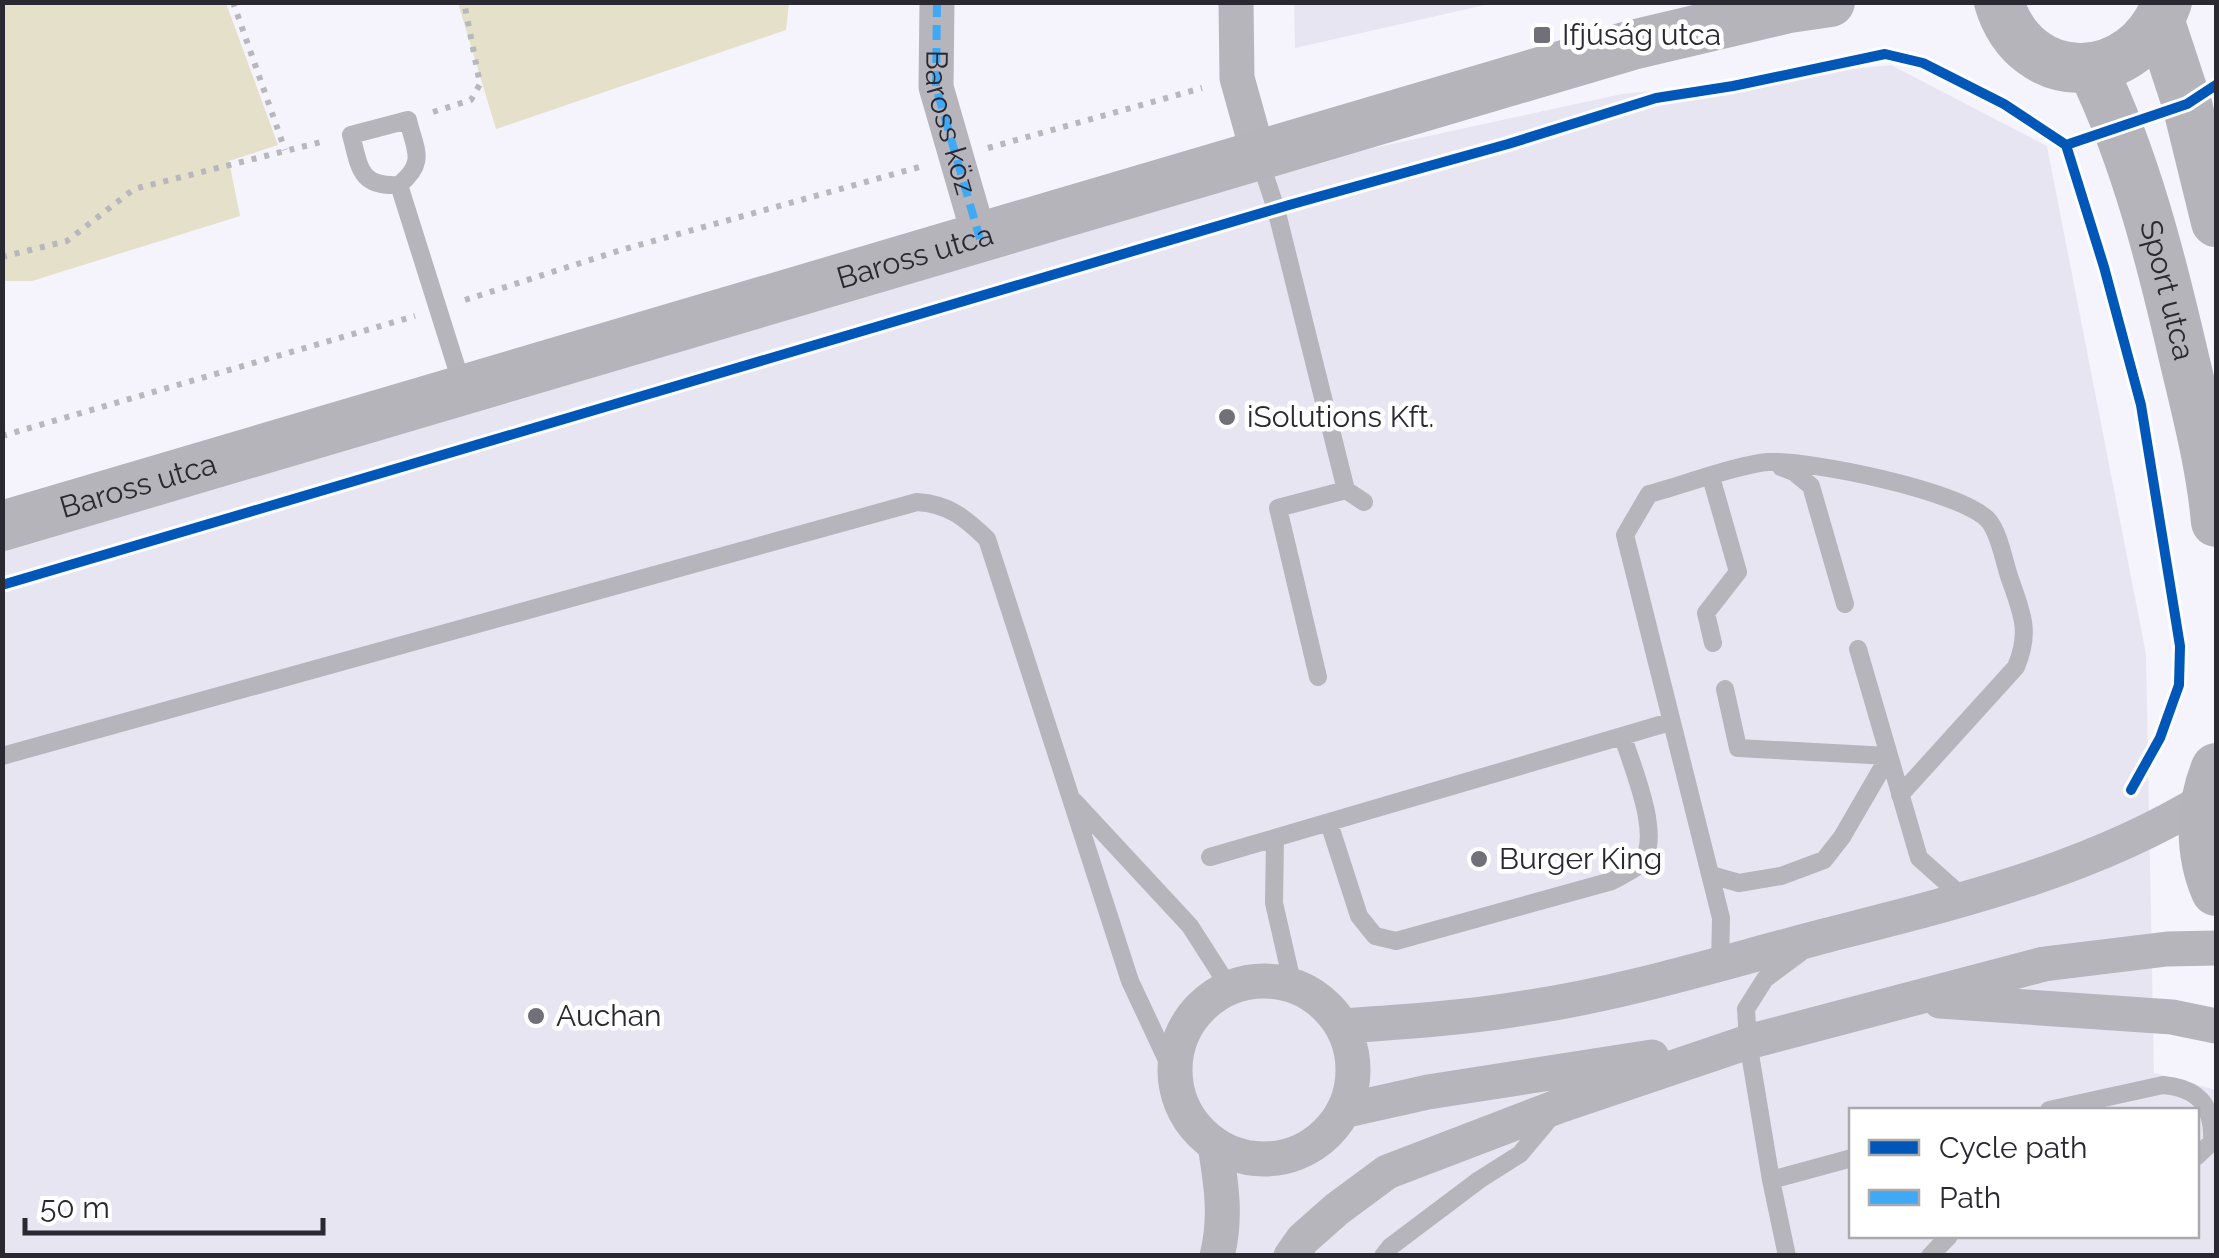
<svg xmlns="http://www.w3.org/2000/svg" width="2219" height="1258" viewBox="0 0 2219 1258" font-family="Raleway,sans-serif">
  <style>
    .built { fill: #e8e5f3; fill-rule: evenodd }
    .green { fill: #e4e0ca }
    .lines { fill: none; stroke-linecap: round; stroke-linejoin: round }
    .path { stroke: #b8b7bb; stroke-width: 6; stroke-dasharray: 5 8; stroke-linecap: butt }
    .lane { stroke: #b6b5bb; stroke-width: 18 }
    .street { stroke: #b6b5bb; stroke-width: 35 }
    .secondary { stroke: #b5b4bb; stroke-width: 50 }
    .quiet { stroke: #3fa9f5; stroke-width: 8; stroke-dasharray: 15 8; stroke-linecap: butt }
    .cycleway-casing { stroke: #fff; stroke-width: 16 }
    .cycleway { stroke: #0057b8; stroke-width: 10 }
    .poi-dot { fill: #716f78; stroke: #fff; stroke-width: 4 }
    .labels { text-anchor: middle; stroke-width: 9; stroke-linejoin: round; paint-order: stroke }
    .poi-label { font-size: 30px; fill: #2a2831; stroke: #fff; text-anchor: start }
    .street-label { font-size: 30px; fill: #2a2831; stroke: #fff }
  </style>
  <rect width="100%" height="100%" fill="#f5f4fc"/>
  <path class="built" d="M1294 3V2L1494 3 1295 48Z
    M1891 65 2047 146 2146 654 2154 1073 2216 1090V1255L3 1256V531L1300 164 1622 94ZM1852 1110H2196V1236H1852Z"/>
  <path class="green" d="M2 3H226L278 145 229 161 240 216 32 281H3Z
    M458 3V2L789 3 786 30 496 129Z"/>
  <g class="lines">
    <path class="path" d="M233 2 285 150
      M433 112 471 100 480 84 464 2
      M988 148 1202 88
      M2 257 67 241 134 189 325 141
      M465 300 621 250 923 166
      M2 436 415 316"/>
    <path class="lane" d="M1259 158 1276 209 1346 490 1278 508 1318 677
      M399 185C359 187 360 168 351 135L408 120C415 150 427 162 399 185L463 388
      M1781 467 1794 472 1811 486 1845 604
      M1711 477 1738 572 1706 613 1713 643
      M1346 490 1364 502
      M1858 649 1919 858 1965 899
      M1725 689 1738 748 1889 756
      M2 756 917 502C949 504 965 518 987 539L1130 981 1174 1075
      M1074 801 1190 926 1229 987
      M1329 823 1359 916 1375 936 1396 941 1612 881C1621 876 1632 871 1639 865 1665 841 1632 767 1623 737
      M1275 838 1274 903 1293 986
      M1210 857 1670 722
      M1711 875 1739 883 1781 876 1824 860 1842 837 1889 756
      M1720 964 1721 918 1625 535 1649 494C1680 486 1739 464 1768 462 1809 460 1963 491 1989 521 2000 535 2004 562 2010 579 2022 614 2031 631 2016 667L1900 795
      M2049 1110 2163 1085C2198 1088 2214 1106 2212 1142L2196 1157
      M1771 1180 1852 1158
      M1383 1256 1390 1247 1479 1180 1520 1154 1551 1117
      M1787 1256 1771 1180 1748 1042 1746 1009 1765 979 1800 953
      M1930 1256 1949 1236"/>
    <path class="street" d="M937 2 936 87 980 239
      M1236 2 1237 78 1259 157
      M1175 1070a89 89 0 1 1 178 0a89 89 0 1 1-178 0Z
      M1940 1001 2172 1017 2216 1026
      M1342 1026C1403 1022 1463 1018 1524 1008 1627 993 1727 961 1828 935 1957 902 2091 870 2206 799
      M1343 1111 1428 1092 1652 1057
      M1215 1145C1221 1183 1227 1217 1217 1256
      M1291 1256 1303 1239 1337 1209 1387 1172 1559 1106 1748 1042 2044 964 2167 949 2216 948"/>
    <g class="secondary">
      <path d="M1999 2C2026 92 2136 88 2167 2"/>
      <path d="M2160 22 2187 104 2216 222"/>
      <path id="s1" d="M2092 68C2136 160 2161 259 2184 358 2197 413 2211 466 2216 522"/>
      <path id="s2" d="M2 526 1632 45 1789 8 1830 2"/>
      <path d="M2216 768C2200 807 2199 852 2216 891"/>
    </g>
    <path class="quiet" id="s3" d="M937 2 936 87 980 239"/>
    <defs>
      <path id="cycleway" d="M2066 145 2187 104 2216 85
        M2 585 1289 205 1508 144 1656 98 1733 86 1885 54 1923 63 2004 104 2066 145 2104 267 2141 405 2180 646 2179 685 2160 738 2131 790"/>
    </defs>
    <use href="#cycleway" class="cycleway-casing"/>
    <use href="#cycleway" class="cycleway"/>
  </g>
  <g class="poi-dot">
    <rect x="1532" y="25" width="20" height="20" rx="5"/>
    <circle cx="1227" cy="417" r="10"/>
    <circle cx="1479" cy="859" r="10"/>
    <circle cx="536" cy="1016" r="10"/>
  </g>
  <g class="labels">
    <g class="poi-label">
      <text x="1562" y="45">Ifjúság utca</text>
      <text x="1247" y="427">iSolutions Kft.</text>
      <text x="1499" y="869">Burger King</text>
      <text x="556" y="1026">Auchan</text>
    </g>
    <g class="street-label">
      <text dy="10" stroke="none"><textPath href="#s3" startOffset="122">Baross köz</textPath></text>
      <text dy="10" stroke="none"><textPath href="#s2" startOffset="952">Baross utca</textPath></text>
      <text dy="10" stroke="none"><textPath href="#s1" startOffset="235">Sport utca</textPath></text>
      <text dy="10" stroke="none"><textPath href="#s2" startOffset="142">Baross utca</textPath></text>
    </g>
  </g>
  <rect width="2219" height="1258" fill="none" stroke="#2a2831" stroke-width="10"/>
  <rect x="1849" y="1108" width="350" height="130" fill="#ffffff" stroke="#aaa9ad" stroke-width="2.5"/>
  <rect x="1869" y="1140" width="50" height="15" fill="#0057b8" stroke="#aaa9ad" stroke-width="2.5"/>
  <text x="1939" y="1158" font-size="30" fill="#2a2831">Cycle path</text>
  <rect x="1869" y="1190" width="50" height="15" fill="#3fa9f5" stroke="#aaa9ad" stroke-width="2.5"/>
  <text x="1939" y="1208" font-size="30" fill="#2a2831">Path</text>
  <path d="M25 1218v15h298v-15" fill="none" stroke="#2a2831" stroke-width="5"/>
  <text x="40" y="1218" font-size="30" fill="#2a2831" stroke="#ffffff" stroke-width="8" paint-order="stroke">50 m</text>
</svg>
